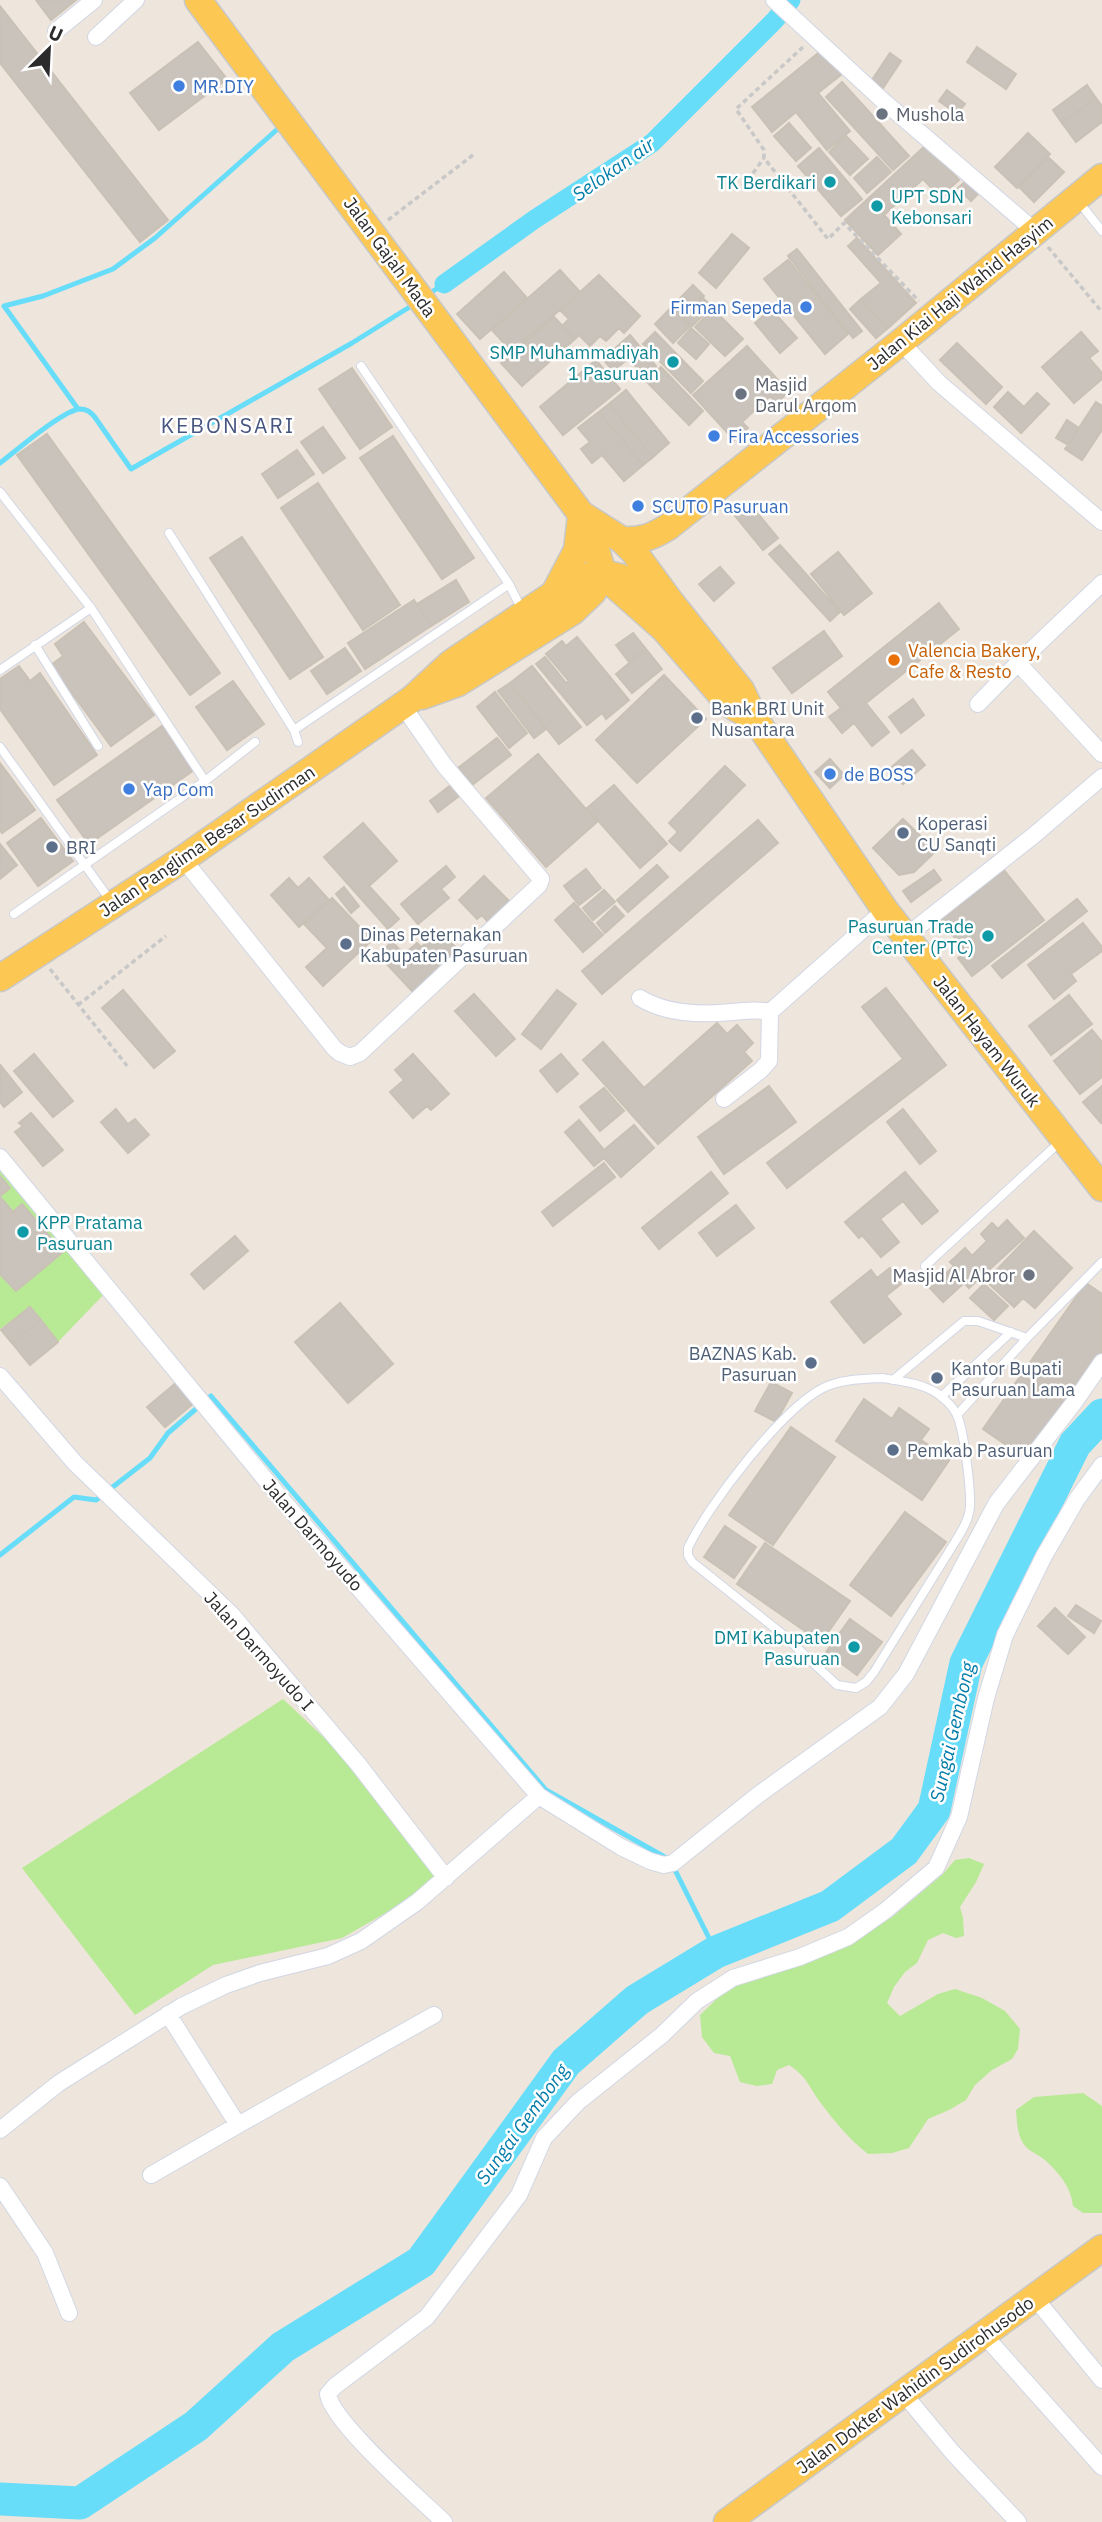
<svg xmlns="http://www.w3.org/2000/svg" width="1102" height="2522" font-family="'IBM Plex Sans',sans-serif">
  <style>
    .green { fill: #b8e994 }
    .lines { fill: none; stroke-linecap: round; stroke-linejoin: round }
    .stream { stroke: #67ddf9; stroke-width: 5 }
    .canal { stroke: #67ddf9; stroke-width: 19 }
    .river { stroke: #67ddf9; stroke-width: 33 }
    .building { fill: #c9c3bb; stroke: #cac1b6; stroke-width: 2 }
    .service-casing { stroke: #d1d7e5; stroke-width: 10 }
    .minor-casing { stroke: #d1d7e5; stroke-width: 18 }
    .primary-casing { stroke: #c8c8c8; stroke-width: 29 }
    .path { stroke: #c8c8c8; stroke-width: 3.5; stroke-dasharray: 5 3.5; stroke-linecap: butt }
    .service { stroke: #fff; stroke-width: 8 }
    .minor { stroke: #fff; stroke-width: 16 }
    .primary { stroke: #fcc853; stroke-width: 26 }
    .shop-dot { fill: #3f7fe0; stroke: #fff; stroke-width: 2.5 }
    .worship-dot { fill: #6b7280; stroke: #fff; stroke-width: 2.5 }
    .culture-dot { fill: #0f9aa8; stroke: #fff; stroke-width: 2.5 }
    .food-dot { fill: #e8710a; stroke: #fff; stroke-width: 2.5 }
    .service-dot { fill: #5c6f8a; stroke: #fff; stroke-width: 2.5 }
    .labels { text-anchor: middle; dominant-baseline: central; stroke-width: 5; stroke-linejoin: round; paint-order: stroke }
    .shop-label { font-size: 18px; fill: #366cbe; stroke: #fff; text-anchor: start }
    .worship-label { font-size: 18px; fill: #5b616d; stroke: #fff; text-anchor: start }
    .culture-label { font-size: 18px; fill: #0d838f; stroke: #fff; text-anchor: end }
    .street-label { font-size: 18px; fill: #2b2b2b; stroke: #fff }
    .food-label { font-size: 18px; fill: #c56008; stroke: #fff; text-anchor: start }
    .service-label { font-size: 18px; fill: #4e5e75; stroke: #fff; text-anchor: start }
    .water-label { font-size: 19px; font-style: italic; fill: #027ca9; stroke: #fff }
    .quarter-label { font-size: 21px; letter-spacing: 2px; fill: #475680; stroke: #fff }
  </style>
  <rect width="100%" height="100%" fill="#eee5dc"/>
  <path class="green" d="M0,1158l108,132 -50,52 -29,-34 -29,21z
    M283,1699l70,66 84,109 -20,21 -75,43 -129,27 -78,50 -113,-147z
    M969,1858l15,6 -8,18 -16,25 3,11 1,18 -8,2 -13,-5 -15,7 -11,23 -12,9 -11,15 -7,16 13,13 38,-22 17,-5 27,9 23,13 15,18 -2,20 -6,10 -20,11 -17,15 -9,15 -17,10 -21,9 -19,29 -17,5 -24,1c-18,-14 -34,-33 -48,-52 -12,-17 -13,-25 -31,-37l-12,5 -5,14 -15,2 -17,-4 -10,-26 -16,-3 -12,-16 -2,-22 21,-20 24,-17 102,-48 44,-12 52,-44 12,-14z
    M1083,2093l19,13v107h-19l-10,-7c-2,-19 -14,-33 -28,-46 -6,-5 -14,-8 -19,-13 -9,-10 -9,-25 -10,-37l18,-13z"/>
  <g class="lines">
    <path class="stream" d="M427,295l17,-11
      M78,409l-74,-103 39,-10 70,-27 42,-31 126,-112
      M0,463c16,-12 63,-53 80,-54 7,0 10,3 14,7l37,53 221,-126 64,-40
      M0,1555l74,-58 22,3 54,-42 18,-25 43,-37 335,394 124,70 46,92"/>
    <path class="canal" d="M444,284l91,-65 117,-76 123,-123 16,-20"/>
    <path class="river" d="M0,2499l80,4 116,-77 87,-79 138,-85 145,-200 71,-62 79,-48 114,-46 74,-55 30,-41 32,-147 109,-219 27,-29"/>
  </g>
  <path class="building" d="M36,0h40l-25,20z
    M0,6l168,214 -28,22 -140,-179z
    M198,42l29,37 -68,51 -29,-37z
    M977,47l39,27 -10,15 -39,-27z
    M822,50l20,24 -24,19 32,38 -23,19 -31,-38 -24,20 -20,-25z
    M890,53l11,8 -18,27 -11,-8z
    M842,82l67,74 -16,14 -67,-73z
    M1087,85l9,13 -34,25 -9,-13z
    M947,90l18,14 -8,10 -18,-13z
    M1096,98l6,8v16l-26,20 -14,-19z
    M789,123l22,25 -15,13 -22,-25z
    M1028,133l22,21 -33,34 -22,-21z
    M846,136l22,23 -18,16 -21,-23z
    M926,145l33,35 -19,17 -17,-18 -39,36 17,19 -23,21 -33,-35z
    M819,148l43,51 -21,17 -43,-50z
    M877,157l14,15 -24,21 -13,-15z
    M1048,157l16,15 -30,30 -15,-15z
    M967,180l12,13 -8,8 -13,-13z
    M732,234l17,14 -33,40 -17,-15z
    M857,238l59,65 -29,26 -26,-30 20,-16 -33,-37z
    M797,249l65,82 -9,7 -65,-82z
    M788,260l60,74 -23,20 -61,-75z
    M560,270l20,22 -68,60 -20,-22z
    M504,272l23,26 -47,41 -23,-25z
    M599,275l41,41 -16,17 -5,-5 -13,13 -6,-5 -10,10 -11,-11 -4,4 -13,-13 7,-7 -9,-9z
    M693,285l11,11 -22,23 8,7 -17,17 -18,-19z
    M704,299l8,8 -20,19 -8,-8z
    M861,299l26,30 -11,9 -26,-29z
    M713,309l30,30 -18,17 -30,-29z
    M771,309l26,29 -17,15 -25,-30z
    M554,317l21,22 -53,47 -21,-23z
    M691,328l18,16 -13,15 -18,-16z
    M655,332l48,49 -12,12 -48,-49z
    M1081,332l17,19 -9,7 13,15v6l-28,24 -32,-36z
    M630,335l26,31 -12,10 -15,-18 -16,13 -10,-12z
    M957,343l45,44 -16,17 -46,-44z
    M747,346l42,46 -13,11 -6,-7 -28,26 6,6 -14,12 -41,-45z
    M596,360l24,29 -57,46 -23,-28z
    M661,367l42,44 -14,14 -43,-44z
    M352,368l40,59 -32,22 -41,-60z
    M626,390l43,53 -16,14 -44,-53z
    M1008,392l16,15 13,-14 12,11 -28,29 -27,-26z
    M1096,402l6,4v24l-20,30 -17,-11z
    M609,404l44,53 -10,8 -44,-53z
    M599,412l44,53 -19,16 -22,-26 -10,8 -11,-14 9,-7 -12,-14z
    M1067,420l12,8 -11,17 -12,-7z
    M323,427l22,31 -22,15 -22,-31z
    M47,434l173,239 -30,22 -173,-240z
    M393,436l81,122 -32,21 -82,-121z
    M297,450l17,24 -36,24 -16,-24z
    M318,483l82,122 -37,25 -82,-122z
    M750,504l28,34 -15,12 -28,-34z
    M242,537l81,120 -33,22 -80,-121z
    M780,545l60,67 -10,9 -61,-67z
    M838,552l34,41 -28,22 -33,-41z
    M720,567l14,16 -20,18 -15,-17z
    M456,580l13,22 -38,24 -14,-22z
    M414,600l17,26 -66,43 -17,-26z
    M939,603l20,26 -93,74 23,29 -17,14 -18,-23 -12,10 -13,-16 12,-9 -13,-16z
    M84,622l70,93 -43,31 -60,-81 12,-9 -8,-12z
    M824,631l18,25 -50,37 -19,-25z
    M633,633l13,16 -17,13 -13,-17z
    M577,637l52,63 -23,19 -4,-6 -15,12 -51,-61 9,-7 21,26 3,-2 -23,-27 16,-13 4,5z
    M345,648l16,23 -34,23 -16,-23z
    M646,649l16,20 -30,24 -16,-19z
    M19,666l11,15 10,-8 57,82 -43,30 -54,-76v-30z
    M532,666l49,61 -22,17 -49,-61z
    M664,675l42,44 -69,64 -41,-43z
    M233,681l31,43 -37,26 -31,-43z
    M510,683l36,46 -12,9 -36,-47z
    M495,692l32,41 -18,15 -32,-41z
    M913,699l11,16 -23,18 -12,-16z
    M162,726l32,44 -105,74 -32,-44z
    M497,738l14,17 -39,30 -14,-17z
    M912,750l13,15 -22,19 -14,-15z
    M538,754l59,68 -51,45 -60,-69z
    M830,759l14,16 -14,13 -15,-16z
    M0,763l35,47 -33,23 -2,-3z
    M725,766l20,19 -65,66 -11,-10 9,-9 -9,-9z
    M455,782l8,11 -25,19 -8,-11z
    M614,785l53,59 -27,24 -53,-60z
    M41,818l32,43 -35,25 -31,-43z
    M903,819l33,32 -22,21 -15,3 -26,-27z
    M758,820l20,23 -176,151 -20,-23z
    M363,823l34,38 -28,25 30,33 -11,10 -64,-72z
    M0,844l17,21 -17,14z
    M657,865l11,12 -40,35 -11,-12z
    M446,866l9,11 -14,12 8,9 -31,26 -17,-20z
    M586,869l15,19 -22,17 -15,-19z
    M934,870l7,10 -30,22 -8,-11z
    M1004,870l40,50 -72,56 -14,-18 8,-6 -25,-32z
    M484,876l26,26 -22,20 -6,-7 -5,4 -18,-19z
    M289,878l9,10 11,-10 20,22 -30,27 -28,-32z
    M344,887l15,19 -8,7 -15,-19z
    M604,890l11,12 -22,18 -10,-12z
    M332,898l40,42 -49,46 -17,-19 21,-19 -23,-24z
    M1077,899l10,12 -85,67 -10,-12z
    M574,903l29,32 -20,17 -28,-32z
    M615,906l9,10 -19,17 -8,-10z
    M1083,923l19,24v4l-31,23 5,7 -22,18 -26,-34z
    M440,931l19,20 -46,41 -29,-31 3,-5 -5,-5 10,-9 12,12 13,-11 4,4z
    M886,988l60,77 -159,123 -20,-25 136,-104 -41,-52z
    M123,990l52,61 -21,17 -52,-60z
    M557,990l19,14 -35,45 -19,-15z
    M474,994l41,45 -19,17 -41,-45z
    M1069,995l23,29 -41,31 -22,-29z
    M717,1023l10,11 10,-9 16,18 -9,9 8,9 -94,83 -75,-84 20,-18 41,46z
    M1092,1030l10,12v35l-22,17 -26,-33z
    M34,1054l39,47 -20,16 -39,-46z
    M413,1054l36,40 -18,16 -4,-4 -14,12 -23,-26 14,-12 -9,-10z
    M561,1054l17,20 -21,18 -17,-21z
    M1,1066l21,26 -18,15 -4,-5z
    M769,1086l27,36 -72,52 -26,-37z
    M1102,1086v36l-1,1 -18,-21z
    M604,1088l20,23 -24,20 -20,-24z
    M116,1109l12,15 7,-5 14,16 -21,18 -27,-31z
    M903,1109l33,42 -16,13 -33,-42z
    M31,1113l32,37 -20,16 -28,-34 8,-6 -4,-3z
    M579,1120l25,30 30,-25 20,23 -33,29 -17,-19 -10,8 -29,-34z
    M604,1163l11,14 -62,49 -11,-14z
    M711,1172l17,21 -69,56 -17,-21z
    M905,1172l33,39 -16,13 -19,-23 -23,18 19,23 -18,15 -19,-22 -3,3 -14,-16z
    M0,1176l10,12 -10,8z
    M0,1197l13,15 9,-8 41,48 -47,39 -16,-17z
    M736,1205l18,23 -37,28 -18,-23z
    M1007,1220l17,18 -55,50 -5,-5 -21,19 -13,-14 24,-22 -4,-4 15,-14 7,8 15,-15 -6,-7 11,-11 6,6z
    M1034,1231l38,37 -37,40 -12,-10 -9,9 -28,-26z
    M235,1236l13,15 -44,38 -13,-15z
    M890,1268l12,15 -16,13 15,18 -37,29 -33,-41 40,-32 6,8z
    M1086,1283l16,11v62l-73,105 -46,-32z
    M984,1284l24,22 -14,14 -24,-22z
    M340,1303l53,61 -45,39 -53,-61z
    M30,1307l11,13 -29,23 -11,-13z
    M41,1320l17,22 -28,23 -18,-22z
    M771,1382l21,11 -16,29 -21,-11z
    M176,1383l18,20 -29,24 -18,-20z
    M864,1399l28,20 7,-11 30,21 -8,11 29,19 -28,41 -86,-59z
    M791,1427l44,30 -62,88 -44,-30z
    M905,1512l41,30 -55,74 -41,-31z
    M725,1526l31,21 -22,31 -30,-21z
    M765,1543l85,58 -29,41 -84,-58z
    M1076,1605l25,16 -7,12 -26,-17z
    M1055,1608l30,29 -17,17 -30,-28z
    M850,1619l32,23 -25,33 -31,-23z"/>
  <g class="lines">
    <defs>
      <path id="service" d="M1078,201l24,30
        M0,492l91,116 114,173
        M169,533l125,197 4,12
        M509,584l13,26
        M35,645l63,101
        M0,670l91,-62
        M294,730l215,-146 -148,-218
        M0,747l110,153
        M14,914l191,-133 50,-39
        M925,1266l137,-126
        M882,1378c20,3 46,6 61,20 6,5 11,11 14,17 7,15 14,75 13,92 -1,13 -9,25 -15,35l-81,130 -8,10 -10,6 -19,-3 -56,-52 -89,-71 -4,-7v-7c20,-43 94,-139 135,-160 18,-9 40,-9 59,-10z
        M893,1380l71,-59h14l49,17
        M942,1396l69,-64
        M957,1415l70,-77 75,-76"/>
      <path id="minor" d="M774,0l107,99 155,133
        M56,31l38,-31
        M96,37l40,-37
        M901,342l38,41 163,139
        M1018,663l84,-80
        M978,704l40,-41 84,91
        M183,859l151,189 6,5 10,4 10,-4 179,-168 2,-6 -97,-114 -41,-59
        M905,937l128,-101 69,-59
        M640,998c26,16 62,17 92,14 14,-1 24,-3 38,0l115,-102
        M724,1099l37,-29 8,-9 1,-49
        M0,1157l284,345 255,294 82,51 29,14 14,4 9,-2 85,-68 122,-88 26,-33 90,-170 80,-104 26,-38
        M0,1376l75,87 157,152 126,149 88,114
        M168,2014l70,111 196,-110
        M0,2130l59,-47 123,-77 44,-21 34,-12 68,-17 33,-15 56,-39 122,-106
        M151,2175l87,-50
        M0,2186l45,67 24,60
        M1034,2297l68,83
        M983,2334l119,133
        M903,2393l50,60 65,69
        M444,2522c-24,-23 -113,-101 -116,-128l7,-8 92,-69 92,-122 25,-57 34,-36 84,-67 35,-34 36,-23 67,-21 48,-20 37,-26 51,-43 23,-51 27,-119 19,-63 39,-79 33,-57 25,-34"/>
      <path id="primary" d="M198,0l383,514 13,28 9,32
        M581,514l41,26 12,12 36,49 71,89 14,29 130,191 217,278
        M622,540c19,1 30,-3 46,-13l233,-185 201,-165
        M613,584l51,45 65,75 26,15
        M555,592l22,-42 4,-34
        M422,696l36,-13 114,-71 21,-20 10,-18
        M0,978l183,-119 229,-160 39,-36 116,-78c11,-5 24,-12 37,-11 20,1 45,15 61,25
        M727,2522l375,-274"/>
    </defs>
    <use href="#service" class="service-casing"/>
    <use href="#minor" class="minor-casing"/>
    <use href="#primary" class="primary-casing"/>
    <path class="path" d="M803,47l-67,62 28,41v8l64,81 16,-16 75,78
      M743,187l21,-29
      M388,220l85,-65
      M1048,247l54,65
      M50,969l78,98
      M78,1005l88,-69"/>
    <use href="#service" class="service"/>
    <use href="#minor" class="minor"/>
    <use href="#primary" class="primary"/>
  </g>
  <g class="shop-dot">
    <circle cx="179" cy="86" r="7"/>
    <circle cx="806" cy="307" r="7"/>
    <circle cx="714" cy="436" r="7"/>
    <circle cx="638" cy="506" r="7"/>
    <circle cx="830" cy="774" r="7"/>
    <circle cx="129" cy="789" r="7"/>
  </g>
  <g class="worship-dot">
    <circle cx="882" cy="114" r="7"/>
    <circle cx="741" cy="394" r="7"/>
    <circle cx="1029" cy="1275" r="7"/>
  </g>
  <g class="culture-dot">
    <circle cx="830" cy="182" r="7"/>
    <circle cx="877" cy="206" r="7"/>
    <circle cx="673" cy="362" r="7"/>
    <circle cx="988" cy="936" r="7"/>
    <circle cx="23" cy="1232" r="7"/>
    <circle cx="854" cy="1647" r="7"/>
  </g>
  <circle class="food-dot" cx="894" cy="660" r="7"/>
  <g class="service-dot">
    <circle cx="697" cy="718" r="7"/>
    <circle cx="903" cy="833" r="7"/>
    <circle cx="52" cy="847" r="7"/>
    <circle cx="346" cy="944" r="7"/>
    <circle cx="811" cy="1363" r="7"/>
    <circle cx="937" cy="1378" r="7"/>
    <circle cx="893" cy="1450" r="7"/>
  </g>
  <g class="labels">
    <g class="shop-label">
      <text x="193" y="86">MR.DIY</text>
      <text x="792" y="307" text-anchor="end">Firman Sepeda</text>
      <text x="728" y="436">Fira Accessories</text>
      <text x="652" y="506">SCUTO Pasuruan</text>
      <text x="844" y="774">de BOSS</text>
      <text x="143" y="789">Yap Com</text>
    </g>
    <g class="worship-label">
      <text x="896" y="114">Mushola</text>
      <text x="755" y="384">Masjid<tspan x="755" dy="21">Darul Arqom</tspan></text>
      <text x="1015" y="1275" text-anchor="end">Masjid Al Abror</text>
    </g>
    <g class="culture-label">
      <text x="816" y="182">TK Berdikari</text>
      <text x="891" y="196" text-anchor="start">UPT SDN<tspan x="891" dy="21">Kebonsari</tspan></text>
      <text x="659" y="352">SMP Muhammadiyah<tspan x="659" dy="21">1 Pasuruan</tspan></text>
      <text x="974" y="926">Pasuruan Trade<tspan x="974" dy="21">Center (PTC)</tspan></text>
      <text x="37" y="1222" text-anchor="start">KPP Pratama<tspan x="37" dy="21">Pasuruan</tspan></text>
      <text x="840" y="1637">DMI Kabupaten<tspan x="840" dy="21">Pasuruan</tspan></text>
    </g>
    <g class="street-label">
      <text transform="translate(390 257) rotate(54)">Jalan Gajah Mada</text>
      <text transform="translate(960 293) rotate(-39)">Jalan Kiai Haji Wahid Hasyim</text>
      <text transform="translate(207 841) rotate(-34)">Jalan Panglima Besar Sudirman</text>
      <text transform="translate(987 1041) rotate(52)">Jalan Hayam Wuruk</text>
      <text transform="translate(313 1535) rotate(49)">Jalan Darmoyudo</text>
      <text transform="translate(259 1651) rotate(48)">Jalan Darmoyudo I</text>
      <text transform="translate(915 2385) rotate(-36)">Jalan Dokter Wahidin Sudirohusodo</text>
    </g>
    <g class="food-label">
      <text x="908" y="650">Valencia Bakery,<tspan x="908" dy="21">Cafe &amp; Resto</tspan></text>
    </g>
    <g class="service-label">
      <text x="711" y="708">Bank BRI Unit<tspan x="711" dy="21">Nusantara</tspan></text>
      <text x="917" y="823">Koperasi<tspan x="917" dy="21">CU Sanqti</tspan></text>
      <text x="66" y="847">BRI</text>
      <text x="360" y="934">Dinas Peternakan<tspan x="360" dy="21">Kabupaten Pasuruan</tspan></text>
      <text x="797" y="1353" text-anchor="end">BAZNAS Kab.<tspan x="797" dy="21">Pasuruan</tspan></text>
      <text x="951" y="1368">Kantor Bupati<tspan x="951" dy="21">Pasuruan Lama</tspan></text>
      <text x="907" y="1450">Pemkab Pasuruan</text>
    </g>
    <g class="water-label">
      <text transform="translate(613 169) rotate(-35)">Selokan air</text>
      <text transform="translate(952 1732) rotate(-77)">Sungai Gembong</text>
      <text transform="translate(522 2124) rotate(-54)">Sungai Gembong</text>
    </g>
    <g class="quarter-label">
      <text x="228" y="425">KEBONSARI</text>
    </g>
  </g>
  <g transform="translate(49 49) rotate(24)" stroke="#ffffff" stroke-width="5" paint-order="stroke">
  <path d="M0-5L12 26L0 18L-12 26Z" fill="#2b2b2b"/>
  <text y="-10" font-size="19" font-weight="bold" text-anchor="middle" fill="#2b2b2b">U</text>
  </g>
</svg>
